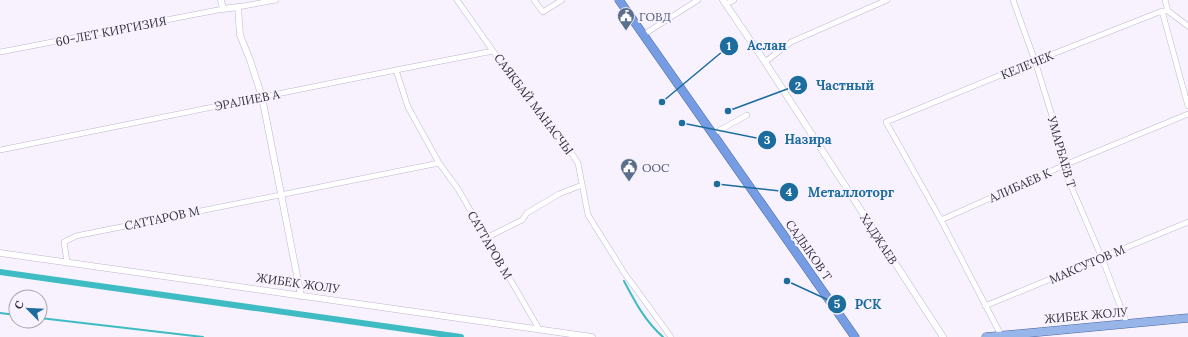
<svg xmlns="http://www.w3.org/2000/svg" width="1188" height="337" font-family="Lora,serif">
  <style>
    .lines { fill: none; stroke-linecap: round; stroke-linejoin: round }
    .stream { stroke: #3fbcc3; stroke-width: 2 }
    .canal { stroke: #3fbcc3; stroke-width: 6 }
    .minor-casing { stroke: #c0b5d0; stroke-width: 6 }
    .tertiary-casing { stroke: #c0b5d0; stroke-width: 7 }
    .primary-casing { stroke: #4867a4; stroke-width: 9 }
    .trunk-casing { stroke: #4867a4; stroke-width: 9 }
    .minor { stroke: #fff; stroke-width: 5 }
    .tertiary { stroke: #fff; stroke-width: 6 }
    .primary { stroke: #98b5ea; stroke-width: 8 }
    .trunk { stroke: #769ce3; stroke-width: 8 }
    .labels { text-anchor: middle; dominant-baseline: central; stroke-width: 4; stroke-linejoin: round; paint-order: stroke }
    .service-label { font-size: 12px; fill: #4e5e75; stroke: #f7f2fe; text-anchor: start }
    .street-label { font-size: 12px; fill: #35303b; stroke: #f7f2fe }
    .leader { fill: none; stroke: #1c6c9e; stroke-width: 1.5 }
    .callout-dot { fill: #1c6c9e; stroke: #f7f2fe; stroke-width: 1.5 }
    .mark-label { font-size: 12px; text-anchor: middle; font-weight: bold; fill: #fff }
    .callout-label { font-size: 13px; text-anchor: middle; font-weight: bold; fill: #1c6c9e; stroke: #f7f2fe; stroke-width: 4; stroke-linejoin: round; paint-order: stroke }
  </style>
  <rect width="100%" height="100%" fill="#f7f2fe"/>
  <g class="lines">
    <path class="stream" d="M624,281c11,21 21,40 39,56
      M0,313l16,2
      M40,318l163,19"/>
    <path class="canal" d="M0,272l461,65"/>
    <defs>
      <path id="minor" d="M457,0l36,51 73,94 12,18 10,52 37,59 46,63
        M534,0l9,12 19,-12
        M1013,0l22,61 32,103 1,15 34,79 25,66
        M1165,0l3,11 20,15
        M726,4l8,-4
        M238,7l38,-7
        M1162,11l26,95
        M643,35l55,-35
        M0,52l223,-43
        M765,62l26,-20 96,-42
        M396,70l12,37 31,56 19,26 81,140
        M713,134l34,-19
        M0,150l396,-80 97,-19
        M941,220l126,-56 121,-50
        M486,238l36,-18 5,-7 32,-19 23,-9
        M67,262l-3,-20 12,-6 363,-73
        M985,306l203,-84
        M1001,335l-60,-115 -55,-98 149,-61 127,-50h6"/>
      <path id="tertiary" d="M221,0l2,9 15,-2 2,28 10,25 12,37 39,199
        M723,0l42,62 178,275
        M0,253l592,84"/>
      <path id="primary" d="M986,337l202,-19"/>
      <path id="trunk" d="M619,0l236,337"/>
    </defs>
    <use href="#minor" class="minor-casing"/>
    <use href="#tertiary" class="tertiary-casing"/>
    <use href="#primary" class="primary-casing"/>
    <use href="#trunk" class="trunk-casing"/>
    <use href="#minor" class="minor"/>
    <use href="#tertiary" class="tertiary"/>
    <use href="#primary" class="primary"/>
    <use href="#trunk" class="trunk"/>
  </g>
  <defs>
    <symbol id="civic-pin" viewBox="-11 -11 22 30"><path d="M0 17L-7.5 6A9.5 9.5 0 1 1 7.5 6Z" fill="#5c6f8a" stroke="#f7f2fe"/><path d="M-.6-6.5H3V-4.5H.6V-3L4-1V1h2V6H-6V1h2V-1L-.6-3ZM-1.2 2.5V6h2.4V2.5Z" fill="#fff"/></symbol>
  </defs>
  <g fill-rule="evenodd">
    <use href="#civic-pin" x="616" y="6" width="20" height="27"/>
    <use href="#civic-pin" x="619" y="157" width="20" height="27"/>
  </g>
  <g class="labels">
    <g class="service-label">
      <text x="639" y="16">ГОВД</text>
      <text x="642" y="167">ООС</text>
    </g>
    <g class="street-label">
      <text transform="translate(111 31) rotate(-11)">60-ЛЕТ КИРГИЗИЯ</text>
      <text transform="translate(1027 65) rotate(-22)">КЕЛЕЧЕК</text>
      <text transform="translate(247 100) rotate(-11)">ЭРАЛИЕВ А</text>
      <text transform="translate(534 104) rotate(53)">САЯКБАЙ МАНАСЧЫ</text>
      <text transform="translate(1062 152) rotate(74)">УМАРБАЕВ Т</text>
      <text transform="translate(1020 185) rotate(-24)">АЛИБАЕВ К</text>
      <text transform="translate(162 218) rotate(-12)">САТТАРОВ М</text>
      <text transform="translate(879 239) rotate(57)">ХАДЖАЕВ</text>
      <text transform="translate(490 245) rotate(60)">САТТАРОВ М</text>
      <text transform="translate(809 250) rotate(55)">САДЫКОВ Т</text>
      <text transform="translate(1087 264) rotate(-23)">МАКСУТОВ М</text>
      <text transform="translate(298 283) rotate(8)">ЖИБЕК ЖОЛУ</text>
      <text transform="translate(1086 315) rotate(-5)">ЖИБЕК ЖОЛУ</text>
    </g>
  </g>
  <path class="leader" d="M662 102L729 46M728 111L798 85M682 123L767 140M717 184L789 192M787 281L837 304"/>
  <g class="callout-dot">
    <circle cx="662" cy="102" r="4"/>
    <circle cx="728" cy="111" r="4"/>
    <circle cx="682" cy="123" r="4"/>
    <circle cx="717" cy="184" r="4"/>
    <circle cx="787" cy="281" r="4"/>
    <circle cx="729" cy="46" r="10"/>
    <circle cx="798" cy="85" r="10"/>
    <circle cx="767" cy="140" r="10"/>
    <circle cx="789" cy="192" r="10"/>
    <circle cx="837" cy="304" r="10"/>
  </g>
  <g class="mark-label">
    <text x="729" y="50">1</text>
    <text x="798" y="90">2</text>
    <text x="767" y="144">3</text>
    <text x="789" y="196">4</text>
    <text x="837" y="308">5</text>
  </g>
  <g class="callout-label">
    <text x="767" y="50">Аслан</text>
    <text x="845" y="90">Частный</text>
    <text x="808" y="144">Назира</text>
    <text x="851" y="197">Металлоторг</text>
    <text x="868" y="309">РСК</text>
  </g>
  <g transform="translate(28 309) rotate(294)"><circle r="19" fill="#f7f2fe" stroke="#a9a4b0"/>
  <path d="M0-3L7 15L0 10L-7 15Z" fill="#1c6c9e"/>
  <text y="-6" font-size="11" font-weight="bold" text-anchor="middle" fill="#35303b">С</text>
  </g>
</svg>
